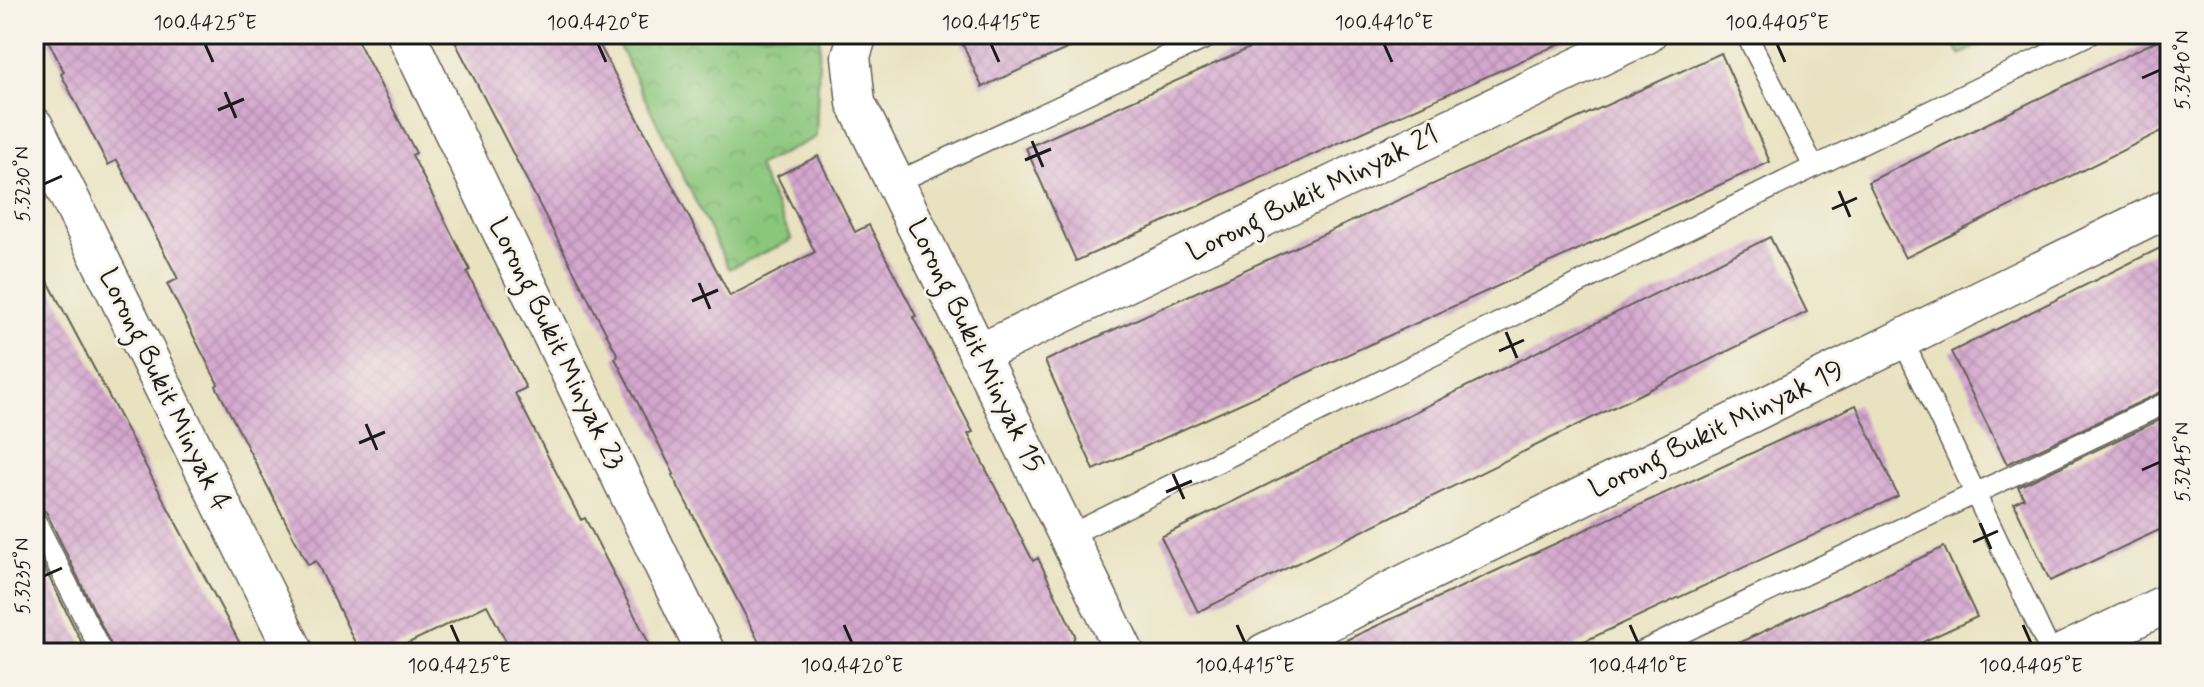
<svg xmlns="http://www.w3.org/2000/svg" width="2204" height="687" font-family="Mynerve,sans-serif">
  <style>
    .park { fill: url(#park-crowns); stroke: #53714c; stroke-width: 2 }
    .building { fill: url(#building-cross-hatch) }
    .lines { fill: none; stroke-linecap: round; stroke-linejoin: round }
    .lane-casing { stroke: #646156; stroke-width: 23 }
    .street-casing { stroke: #646156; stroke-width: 41 }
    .lane { stroke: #fff; stroke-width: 20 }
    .street { stroke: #fff; stroke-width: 38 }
    .ticks { fill: none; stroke: #1c1c1c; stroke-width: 3 }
    .labels { text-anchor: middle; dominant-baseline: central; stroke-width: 6; stroke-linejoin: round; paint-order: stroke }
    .street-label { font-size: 28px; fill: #1c1c1c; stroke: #f7f3e8 }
    .neatline { fill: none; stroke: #1c1c1c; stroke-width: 3 }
    .ticks-label { font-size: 20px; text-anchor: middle; fill: #1c1c1c }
  </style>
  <defs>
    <pattern id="park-crowns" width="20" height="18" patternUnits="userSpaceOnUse" patternTransform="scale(2)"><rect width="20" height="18" fill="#8ac67c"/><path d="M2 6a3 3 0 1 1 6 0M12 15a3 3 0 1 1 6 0" fill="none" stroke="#76aa6b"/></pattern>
    <pattern id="building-cross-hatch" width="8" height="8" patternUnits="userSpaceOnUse" patternTransform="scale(2)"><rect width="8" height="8" fill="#d4a7cf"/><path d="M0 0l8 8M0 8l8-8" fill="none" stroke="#b58fb1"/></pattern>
  </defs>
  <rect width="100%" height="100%" fill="#f7f3e8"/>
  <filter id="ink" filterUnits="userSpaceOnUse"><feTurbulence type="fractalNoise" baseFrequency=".0125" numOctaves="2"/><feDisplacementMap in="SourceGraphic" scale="16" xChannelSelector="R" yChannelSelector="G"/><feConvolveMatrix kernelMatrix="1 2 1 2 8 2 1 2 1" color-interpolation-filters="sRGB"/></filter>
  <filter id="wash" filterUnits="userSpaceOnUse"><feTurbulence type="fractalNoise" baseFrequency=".006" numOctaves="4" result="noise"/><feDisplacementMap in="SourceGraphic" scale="32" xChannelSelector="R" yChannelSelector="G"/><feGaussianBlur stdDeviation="1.8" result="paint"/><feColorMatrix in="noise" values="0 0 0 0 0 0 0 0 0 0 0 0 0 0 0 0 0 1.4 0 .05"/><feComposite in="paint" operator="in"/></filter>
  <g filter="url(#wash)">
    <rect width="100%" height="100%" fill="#e9e2c1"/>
    <path class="park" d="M613,34h207l-4,103 -59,29 35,74 -63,29z
      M1950,34h54l-44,21z"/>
    <g id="blocks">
      <path class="building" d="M45,34h309l62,119 -4,2 58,115 -3,2 59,116 -11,5 66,127 4,-2 69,135h-142l-25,-48 -99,48h-28l-44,-92 -8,4 -92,-179 2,-2 -51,-100 11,-5 -61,-119 -9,5 -47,-91 3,-2z
        M451,34h143l136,262 85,-44 -38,-76 41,-20 37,76 14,-7 47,91 -3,1 60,115 -5,2 65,127 5,-3 37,77 -6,18h-304l-93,-178 2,-1 -59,-116 3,-2z
        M958,34h142l-118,53z
        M1281,34h300l-505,227 -50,-113z
        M2170,34v93l-265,131 -37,-76z
        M1721,53l49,109 -676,308 -49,-109z
        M1770,237l37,75 -609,300 -37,-75z
        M2170,243v145l-163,76 -56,-112z
        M34,255l211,398h-130l-69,-141 -12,-7z
        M1856,405l42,91 -339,157h-241z
        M2170,415v110l-120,56 -36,-78 10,-5 -6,-11z
        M34,547l53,106h-53z
        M1944,547l33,70 -78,36h-182z"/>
    </g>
  </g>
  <g filter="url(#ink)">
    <use href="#blocks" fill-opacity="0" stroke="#646156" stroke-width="2"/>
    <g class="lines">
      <defs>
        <path id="lane" d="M1746,34l68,133
          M895,183l320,-149
          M1902,339l149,314
          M34,518l68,135
          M1068,536l746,-369 276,-133
          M1639,653l531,-252"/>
        <path id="street" d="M406,34l300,619
          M858,34l-7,22 5,47 269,550
          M34,126l261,527
          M978,354l669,-320
          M1264,653l906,-446
          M2063,653l107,-51"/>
      </defs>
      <use href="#lane" class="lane-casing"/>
      <use href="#street" class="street-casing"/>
      <use href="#lane" class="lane"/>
      <use href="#street" class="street"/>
    </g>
  </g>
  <path class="ticks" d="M205,44l8,18M598,44l8,18M991,44l8,18M1384,44l8,18M1777,44l8,18M2142,78l18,-8M225,92l11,26M218,110l26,-11M1032,141l11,26M1025,160l26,-11M44,184l18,-8M1839,191l11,26M1832,209l25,-11M699,283l11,26M692,301l26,-11M1506,332l11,26M1499,351l25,-11M366,424l11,26M359,443l26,-11M2142,470l18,-8M1173,474l11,25M1166,492l26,-11M1980,523l11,26M1973,542l25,-11M44,576l18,-8M451,625l8,18M844,625l8,18M1237,625l8,18M1630,625l8,18M2023,625l8,18"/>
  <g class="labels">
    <g class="street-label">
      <text transform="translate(1313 194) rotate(-26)">Lorong Bukit Minyak 21</text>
      <text transform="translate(556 344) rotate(64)">Lorong Bukit Minyak 23</text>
      <text transform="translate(975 346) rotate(64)">Lorong Bukit Minyak 15</text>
      <text transform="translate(164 390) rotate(64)">Lorong Bukit Minyak 4</text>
      <text transform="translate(1717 430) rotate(-26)">Lorong Bukit Minyak 19</text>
    </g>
  </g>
  <rect width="2204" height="687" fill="none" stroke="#f7f3e8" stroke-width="88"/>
  <rect x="44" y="44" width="2116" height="599" class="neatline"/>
  <g class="ticks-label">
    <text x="205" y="29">100.4425°E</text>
    <text x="598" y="29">100.4420°E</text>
    <text x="991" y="29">100.4415°E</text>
    <text x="1384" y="29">100.4410°E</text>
    <text x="1777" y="29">100.4405°E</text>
    <text transform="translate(2182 70) rotate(-90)" y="7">5.3240°N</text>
    <text transform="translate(22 184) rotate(-90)" y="7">5.3230°N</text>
    <text transform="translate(2182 462) rotate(-90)" y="7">5.3245°N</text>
    <text transform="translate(22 576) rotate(-90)" y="7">5.3235°N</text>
    <text x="459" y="672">100.4425°E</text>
    <text x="852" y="672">100.4420°E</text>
    <text x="1245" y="672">100.4415°E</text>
    <text x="1638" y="672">100.4410°E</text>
    <text x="2031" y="672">100.4405°E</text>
  </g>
</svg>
